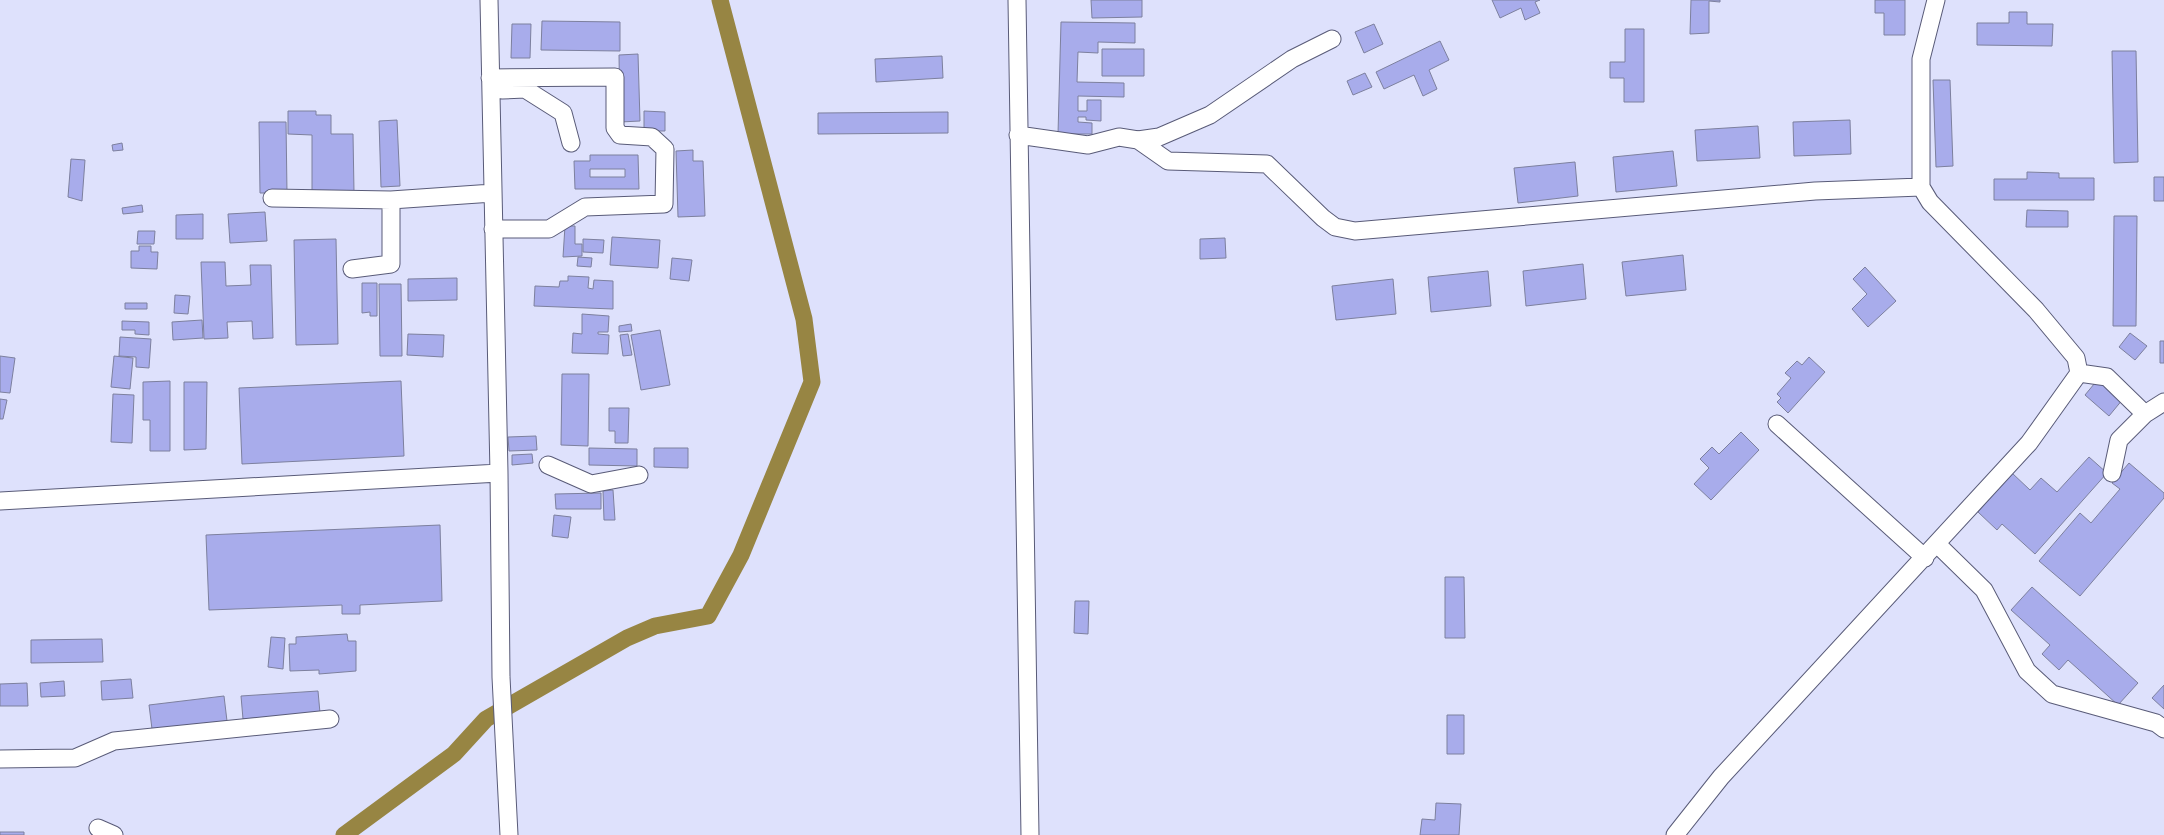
<svg xmlns="http://www.w3.org/2000/svg" width="2164" height="835" font-family="'Playfair Display',serif">
  <style>
    .lines { fill: none; stroke-linecap: round; stroke-linejoin: round }
    .canal { stroke: #978543; stroke-width: 17 }
    .building { fill: #a8aceb; stroke: #7d809e; fill-rule: evenodd }
    .minor-casing { stroke: #595b78; stroke-width: 19 }
    .minor { stroke: #fff; stroke-width: 17 }
  </style>
  <rect width="100%" height="100%" fill="#dee1fc"/>
  <g class="lines">
    <path class="canal" d="M344,835l110,-81 32,-35 141,-81 28,-12 53,-10 33,-61 71,-173 -8,-63 -84,-319"/>
  </g>
  <path class="building" d="M1091,0h51v17l-50,1z
    M1492,0h48l-5,2 5,11 -15,7 -4,-12 -21,10z
    M1691,0h29v2l-11,-1v32l-19,1z
    M1875,0h30v35h-21v-22h-9z
    M2009,12h18v12h26l-1,22 -75,-1v-22h32z
    M542,21l78,1v29l-79,-1z
    M1061,22l74,1v20l-37,-1v11l-20,-1 -1,30 47,1v14l-46,-1v15h9v-11h14v21l-15,-1v-3h-8v5l14,1v11h-34z
    M512,24h19l-1,34h-19z
    M1374,24l9,20 -19,9 -9,-21z
    M1625,29h19v73h-20v-24h-14v-16h15z
    M1440,41l9,19 -20,10 8,19 -14,7 -9,-21 -30,14 -8,-17z
    M1102,49h42v27h-42z
    M2112,51h24l2,111 -24,1z
    M638,54l2,67 -20,1 -1,-67z
    M942,56l1,22 -67,4 -1,-23z
    M1365,73l7,14 -19,8 -6,-14z
    M1933,80h17l3,86 -17,1z
    M288,111h28v4h15v19h22l1,58h-42v-57l-24,-1z
    M644,111l21,1v19h-21z
    M948,112v21l-130,1v-21z
    M397,120l3,66 -19,1 -2,-66z
    M1850,120l1,34 -57,2 -1,-34z
    M259,122h27l1,71h-27z
    M1758,126l2,32 -63,3 -2,-31z
    M122,143l1,7 -10,1 -1,-6z
    M693,150v11h10l2,55 -27,1 -2,-66z
    M1673,151l4,35 -61,6 -3,-35z
    M590,155h48l1,34h-64l-1,-28h16zM590,169h35v8h-35z
    M71,159l14,1 -3,41 -14,-4z
    M1575,162l3,34 -60,7 -4,-35z
    M2027,172l32,1v5h35v22h-100v-21h33z
    M2154,177h10v24h-10z
    M142,205l1,7 -20,2 -1,-6z
    M2027,210l41,1v16h-42z
    M265,212l2,29 -37,2 -2,-29z
    M203,214v25h-27v-24z
    M2114,216h23l-1,110h-23z
    M565,226h10v18h7v12l-19,1z
    M138,231h17l-1,13h-17z
    M612,237l48,3 -2,28 -48,-3z
    M1225,238l1,20 -26,1v-20z
    M336,239l2,105 -42,1 -2,-105z
    M583,239l21,1 -1,13 -20,-1z
    M139,246h12v6h7l-1,17 -26,-1v-17h8z
    M1683,255l3,35 -60,6 -4,-34z
    M578,257l14,1 -1,9 -14,-1z
    M672,258l20,2 -3,21 -19,-2z
    M201,262h24l1,24 25,-1 -1,-20h21l2,73 -20,1 -1,-18 -25,1 1,16 -24,1z
    M1583,264l3,35 -60,7 -3,-35z
    M1865,267l31,34 -28,26 -16,-18 15,-15 -14,-15z
    M1488,271l3,35 -60,6 -3,-35z
    M568,276l21,1 -1,11 5,1 1,-9 19,1v28l-79,-3 1,-20 24,1 1,-6h8z
    M457,278v22l-49,1v-22z
    M1393,279l3,35 -60,6 -4,-34z
    M362,283h15v33h-7v-4l-8,1z
    M379,284h22l1,72h-22z
    M175,295l15,1 -2,18 -14,-1z
    M125,303h22v6h-22z
    M582,314l27,2 -1,16h-10v2l11,1 -1,19 -36,-1 1,-20 9,1z
    M202,320l1,18 -30,2 -1,-18z
    M122,321l27,1v13l-14,-1v-4h-13z
    M631,324l1,7 -13,1v-6z
    M660,330l10,55 -29,5 -10,-55z
    M2130,333l17,13 -12,14 -16,-13z
    M408,334l36,1 -1,22 -36,-2z
    M628,334l4,21 -9,1 -3,-21z
    M120,337l31,2 -2,29 -13,-1v-10l-17,-1z
    M2160,341h4v22h-4z
    M0,356l15,2 -5,35 -10,-1z
    M114,356l19,2 -3,31 -19,-2z
    M1809,357l16,15 -37,41 -11,-11 4,-4 -4,-4 14,-16 -6,-5 12,-12 5,4z
    M562,374h27l-1,72 -27,-1z
    M2099,378l24,21 -14,17 -24,-21z
    M170,381v70h-20v-31h-7v-38z
    M401,381l3,75 -162,8 -3,-76z
    M184,382h23l-1,67 -22,1z
    M113,394l21,1 -2,48 -21,-1z
    M0,399l7,1 -4,19h-3z
    M609,408h20l-1,35h-13v-12h-6z
    M1741,432l18,18 -48,50 -17,-16 15,-16 -9,-9 12,-12 7,7z
    M536,436l1,14 -28,1 -1,-14z
    M589,448l48,1v17l-48,-1z
    M654,448h34v20l-34,-1z
    M532,454l1,9 -21,2v-10z
    M2089,457l18,16 -72,81 -33,-30 -5,6 -19,-18 34,-39 18,17 11,-12 16,14z
    M2129,463l35,30v5l-84,98 -41,-35 41,-48 11,10 29,-34 -8,-6z
    M613,490l2,30h-11l-1,-29z
    M601,493v16h-45l-1,-15z
    M554,515l17,2 -3,21 -16,-2z
    M440,525l2,76 -82,4v9h-18v-9l-133,5 -3,-75z
    M1445,577h19l1,61h-20z
    M2032,587l106,96 -20,22 -50,-45 -9,10 -17,-16 8,-9 -39,-35z
    M1075,601h14l-1,33 -14,-1z
    M347,634l1,7h8v30l-37,3v-4l-29,1 -1,-27h7v-7z
    M271,637l14,1 -2,31 -15,-2z
    M102,639l1,23 -72,1v-23z
    M131,679l2,19 -31,2 -1,-19z
    M64,681l1,15 -24,1 -1,-14z
    M27,683l1,23h-28v-22z
    M2164,685v24l-12,-11z
    M318,691l2,22 -77,6 -2,-23z
    M224,696l3,25 -75,8 -3,-24z
    M1447,715h17v39h-17z
    M1436,803l25,1 -2,31h-39l2,-16 13,1z
    M0,832h24v3h-24z"/>
  <g class="lines">
    <defs>
      <path id="minor" d="M489,0l10,473 2,204 8,158
        M1017,0l13,835
        M490,78l125,-1v51l5,7 32,2 13,12 -1,55 -79,3 -36,22h-56
        M502,90l23,-1 38,24 8,30
        M1018,135l70,10 31,-8 19,3 21,-3 51,-22 82,-56 40,-20
        M1138,140l30,21 99,3 56,54 12,9 20,4 460,-40 106,-4
        M272,198l119,2 102,-7
        M352,269l39,-5v-64
        M2079,373l28,4 38,37
        M1777,424l148,134
        M548,465l43,19 48,-9
        M2112,473l7,-33 26,-26 19,-12
        M0,501l499,-28
        M1937,544l47,46 43,81 25,23 104,29 8,6
        M0,759l75,-1 39,-17 216,-22
        M98,828l16,7
        M1675,835l46,-58 308,-334 50,-70 -3,-15 -40,-48 -106,-108 -9,-15v-128l15,-59"/>
    </defs>
    <use href="#minor" class="minor-casing"/>
    <use href="#minor" class="minor"/>
  </g>
</svg>
